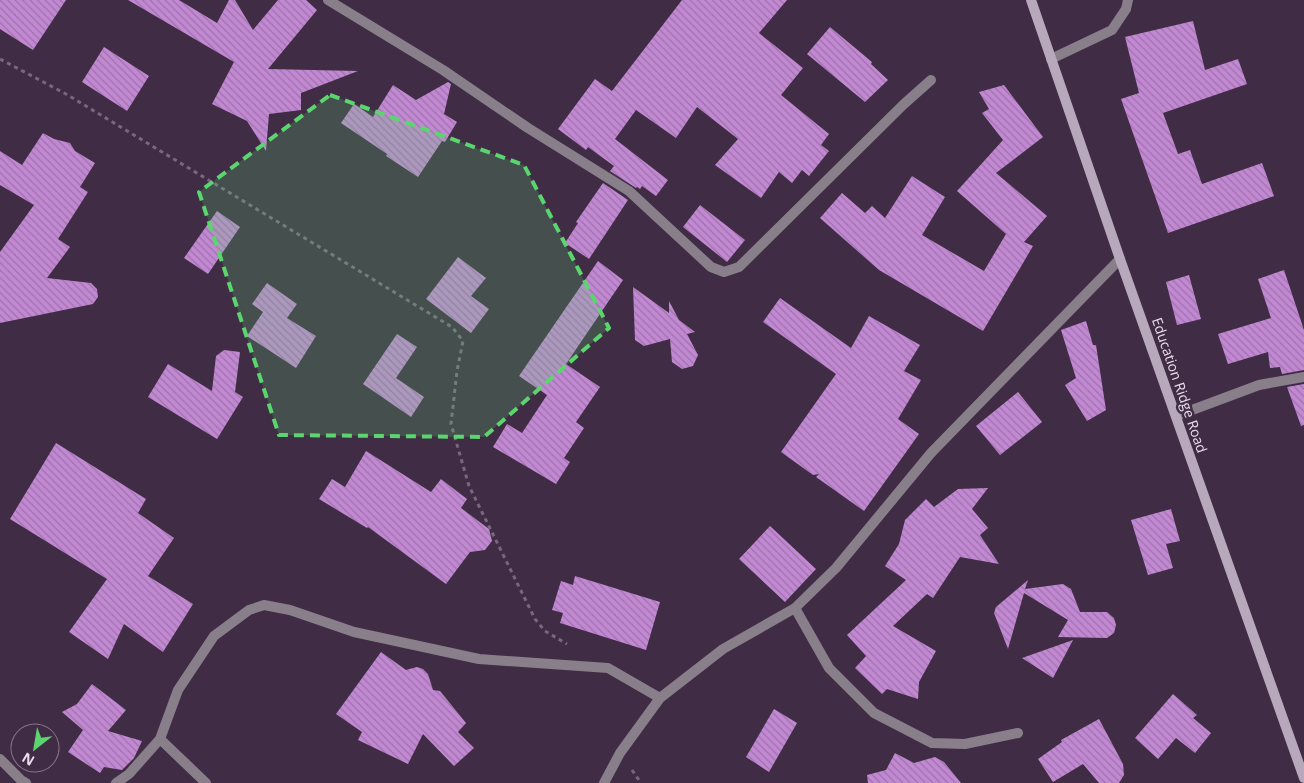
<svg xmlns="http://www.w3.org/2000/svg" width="1304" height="783" font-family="'Open Sans',sans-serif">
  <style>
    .building { fill: url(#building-back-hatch) }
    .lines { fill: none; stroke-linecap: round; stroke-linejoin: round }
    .path { stroke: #79687d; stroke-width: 3; stroke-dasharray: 4 4; stroke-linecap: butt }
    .service { stroke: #887f8b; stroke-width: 10 }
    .minor { stroke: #887f8b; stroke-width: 10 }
    .secondary { stroke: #b7a8bc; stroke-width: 10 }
    .marked { fill: #5bd56e; fill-opacity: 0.2; stroke: #5bd56e; stroke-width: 4; stroke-dasharray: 10 6; stroke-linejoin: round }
    .labels { text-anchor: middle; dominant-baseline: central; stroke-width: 5; stroke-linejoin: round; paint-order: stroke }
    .street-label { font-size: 14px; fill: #e9deed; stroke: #402d45 }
  </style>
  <defs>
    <pattern id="building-back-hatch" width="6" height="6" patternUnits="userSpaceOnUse" patternTransform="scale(1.25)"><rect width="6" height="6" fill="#c288d3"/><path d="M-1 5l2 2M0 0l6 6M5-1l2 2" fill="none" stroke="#9d73a9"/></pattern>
  </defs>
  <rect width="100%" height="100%" fill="#402d45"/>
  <path class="building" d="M0,0h66l-33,50 -33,-21z
    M128,0h51l38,23 12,-23h6l18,30 25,-30h28l11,10 -49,59 90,2 -57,22v17l-32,4 -3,37 -19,-30 -35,-17 22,-42z
    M682,0h105l-28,33 44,35 -22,27 48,39 -8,11 8,6 -20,25 -7,-6 -10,13 -13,-11 -18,26 -46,-33 23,-26 -41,-32 -21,31 -40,-28 -21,29 53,41 -12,16 -14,-10 -2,3 -3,-2 -1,1 -26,-17 4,-5 -26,-19 -2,3 -28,-21 37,-50 17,12z
    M1193,21l12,49 33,-11 9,25 -84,29 15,41 12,-4 12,34 60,-21 12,33 -106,37 -47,-134 18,-6 -14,-56z
    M830,27l42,35 -1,2 17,16 -23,22 -58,-48z
    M104,47l45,29 -22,35 -45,-29z
    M448,82l3,2 -7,30 13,8 -12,20 -3,-1 -24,36 -32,-21 1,-2 -46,-31 13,-19 19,13 20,-32 23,15z
    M1004,85l39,52 -47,36 51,43 -23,26 9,4 -50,85 -104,-61 -59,-52 22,-25 23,20 7,-7 13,12 27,-42 33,21 -23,38 62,36 22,-37 -49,-43 46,-51 -21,-27 7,-4 -10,-17z
    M43,133l11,6 16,4 5,8 20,12 -15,24 8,5 -30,47 12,8 -23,31 44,5 6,6 1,8 -5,7 -93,19v-71l34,-47 -34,-20v-34l22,14z
    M603,183l25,17 -39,59 -24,-16 13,-20 -2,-1z
    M700,205l45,35 -18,22 -44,-35z
    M217,211l23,16 -32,47 -24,-16z
    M458,257l28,21 -15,18 18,13 -18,24 -45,-34z
    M598,261l25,19 -57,84 34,23 -24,35 8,6 -20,30 6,4 -14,22 -63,-37 14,-23 15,9 25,-38 -28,-19z
    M1284,270l20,60v40l-22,4 -2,-7 -10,1 -2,-16 -40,12 -10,-30 53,-16 -13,-39z
    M1189,275l12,44 -24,6 -11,-43z
    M267,283l30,21 -10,14 29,18 -20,32 -49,-32 16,-24 -11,-8z
    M633,287l36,26v-12l10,19 16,12 -8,2 11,21 -5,11 -11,3 -10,-7 -2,-23 -26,7 -9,-6z
    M780,298l71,50 18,-32 51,29 -16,26 17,9 -23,39 21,15 -55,77 -48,-34 3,-3 -6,1 -32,-23 55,-78 -73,-52z
    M1086,321l7,24h3l10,65 -19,11 -22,-36 11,-7 -15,-48z
    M397,334l20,13 -21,31 28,19 -13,20 -48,-33z
    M224,350l16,2 -5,40 8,5 -26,42 -69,-42 20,-33 44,27 4,-35z
    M1304,384v41l-3,1 -14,-39z
    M1018,392l24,30 -42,33 -24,-29z
    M56,443l90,56 -8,14 36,25 -26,38 45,28 -30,48 -39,-28 -16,35 -39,-27 38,-53 -97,-60z
    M366,451l65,41 10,-13 26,20 -6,9 28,21 3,12 -7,9 -15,2 -24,32 -78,-57 -1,1 -48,-29 13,-20 13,8z
    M988,488l-16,21 16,19 -8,7 19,29 -39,-7 -27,41 -6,-4 -34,32 43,25 -17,31 -1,17 -31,-10 -5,5 -27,-26 11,-12 -19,-21 59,-55 -21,-14 14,-22 6,-24 21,-21 8,8 24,-18z
    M1171,509l9,32 -14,3 7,24 -25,7 -17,-55z
    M770,526l46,43 -31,33 -46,-43z
    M575,576l85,26 -14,48 -86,-27 3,-10 -11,-3 9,-29 12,4z
    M1028,580l-3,9 38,-5 8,5 9,23h27l7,6 2,7 -2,8 -7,5 -49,-1 10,-17 -44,-27 -16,56 -14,-36 2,-6z
    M1073,640l-20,38 -31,-20z
    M381,652l25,18 11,-3 6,2 5,5 5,16 7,1 26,32 -8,9 16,16 -20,18 -31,-32 -15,30 -50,-24 4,-8 -26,-18z
    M92,684l34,26 -18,21 34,10 -8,17 -12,12 -18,-3 -4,6 -32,-21 15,-22 -21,-18 15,-8z
    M1173,694l24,21 -4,3 18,15 -16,20 -19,-15 -18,21 -23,-21z
    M774,709l23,14 -28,49 -23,-15z
    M1099,719l24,45 1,11 -5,8h-20l-16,-19 -30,18 -15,-23 24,-17 -1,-2z
    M895,753l19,10 21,-6 9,5 17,21h-93l-1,-8 19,-5z"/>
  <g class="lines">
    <path class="path" d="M0,59l66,35 386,233 11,14 -6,30 -6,53 18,62 66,133 10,12 22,13
      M632,770l9,13"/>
    <path class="service" d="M1051,59l61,-29 14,-21 2,-9"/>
    <path class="minor" d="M328,0l115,70 85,58 101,63 82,76 13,5 15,-5 165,-163 27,-24
      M1176,416l83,-31 45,-8
      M795,608l34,60 45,45 58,30 33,1 53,-11
      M160,739l46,44
      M0,759l21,21 5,3
      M116,783l13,-9 31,-35 18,-49 36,-54 35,-26 15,-5 26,5 64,22 125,27 129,9 52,30
      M604,783l16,-30 40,-55 63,-49 72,-41 41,-40 95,-115 189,-194"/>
    <path class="secondary" d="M1031,0l89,259 184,519"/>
  </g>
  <path class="marked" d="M330,95l194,70 85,163 -125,109 -205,-2 -80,-243z"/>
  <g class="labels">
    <g class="street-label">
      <text transform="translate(1180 385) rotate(71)">Education Ridge Road</text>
    </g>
  </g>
  <g transform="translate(35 748) rotate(211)"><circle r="24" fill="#402d45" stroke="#847488"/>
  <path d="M0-4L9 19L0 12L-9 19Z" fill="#5bd56e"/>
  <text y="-8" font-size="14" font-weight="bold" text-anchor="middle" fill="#e9deed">N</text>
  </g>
</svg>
